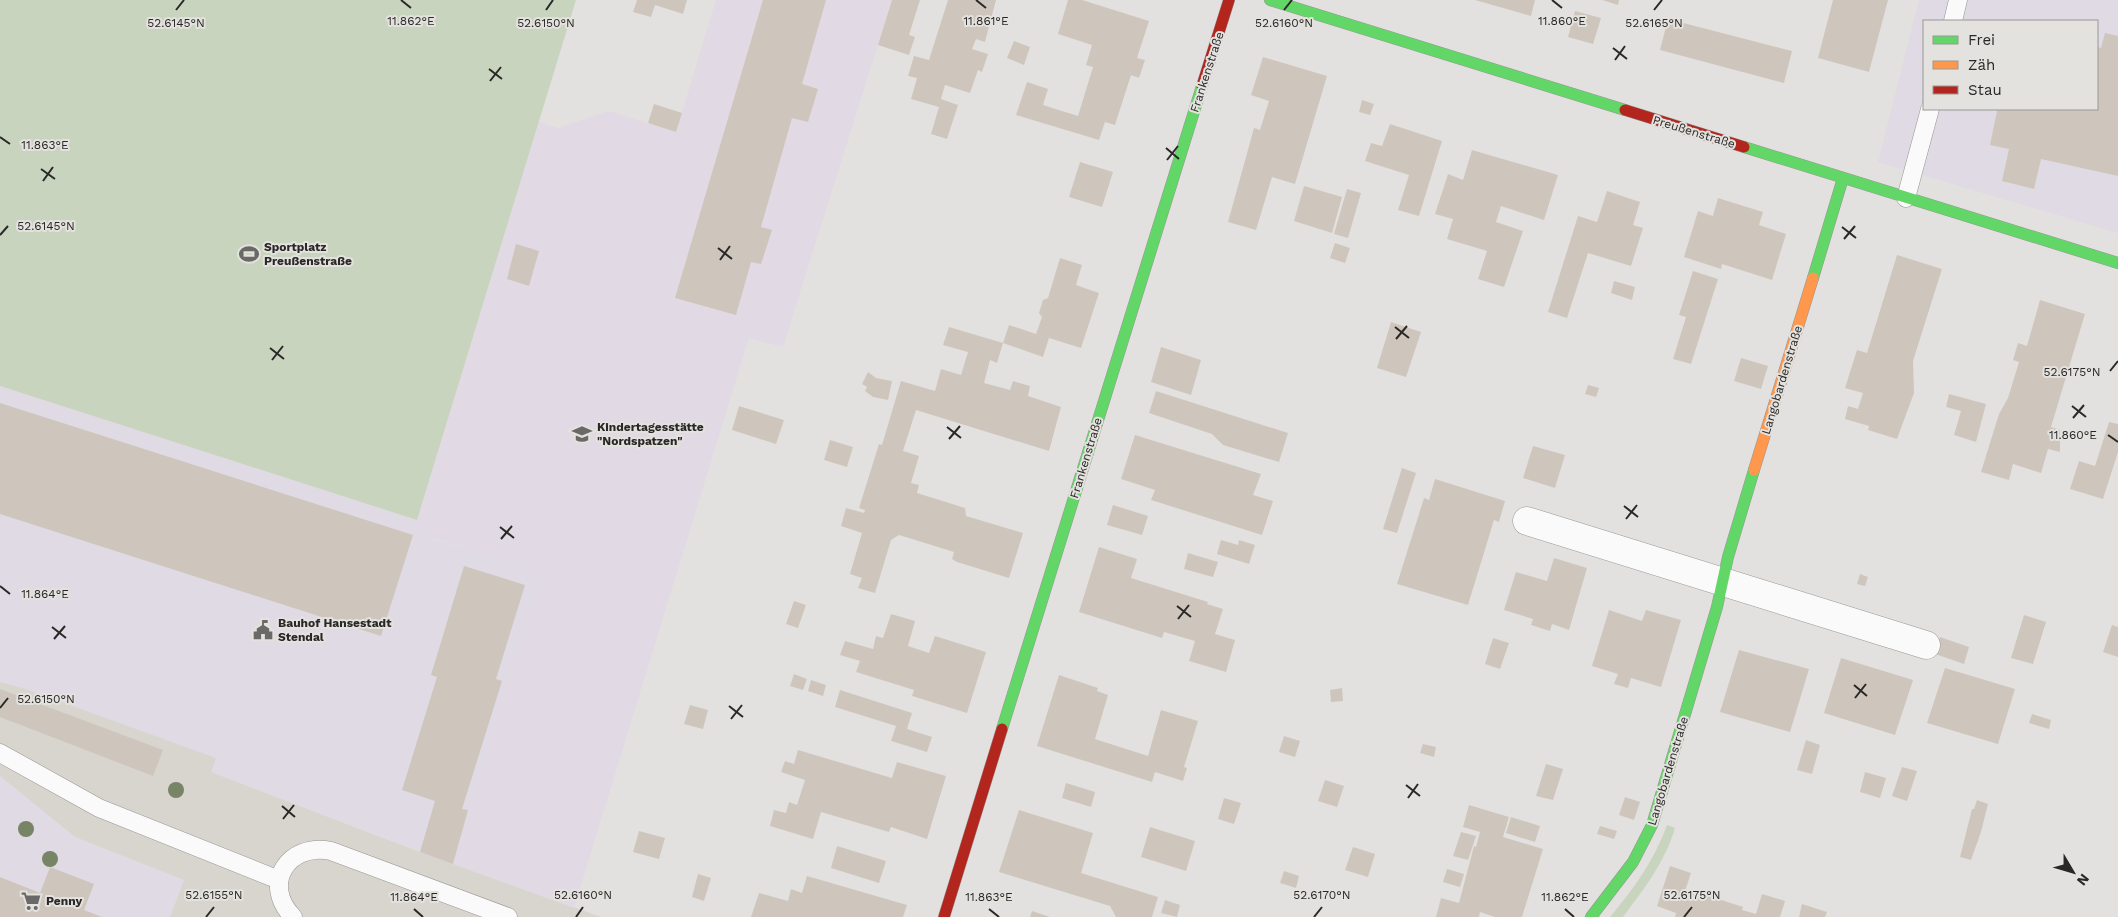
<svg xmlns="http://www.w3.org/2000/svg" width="2118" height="917" font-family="'Work Sans',sans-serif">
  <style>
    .commercial { fill: #dfdae4; fill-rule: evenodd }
    .built { fill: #d8d5ce }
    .education { fill: #e1d9e3 }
    .grass { fill: #c9d4bf }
    .building { fill: #cec6bc }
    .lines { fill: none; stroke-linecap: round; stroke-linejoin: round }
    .lane-casing { stroke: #989795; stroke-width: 19 }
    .street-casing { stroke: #989795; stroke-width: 29 }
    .fast-casing { stroke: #989795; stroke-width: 12 }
    .slow-casing { stroke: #989795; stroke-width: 12 }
    .jam-casing { stroke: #989795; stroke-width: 12 }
    .lane { stroke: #fbfafa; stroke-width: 18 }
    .street { stroke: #fbfafa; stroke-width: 28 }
    .fast { stroke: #63d668; stroke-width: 11 }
    .slow { stroke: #ff974d; stroke-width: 11 }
    .jam { stroke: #b3261e; stroke-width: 11 }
    .tree { fill: #778465 }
    .ticks { fill: none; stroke: #292827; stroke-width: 2 }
    .labels { text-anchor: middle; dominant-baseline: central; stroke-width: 4; stroke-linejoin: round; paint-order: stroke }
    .street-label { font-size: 12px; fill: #292827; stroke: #e4e2de }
    .poi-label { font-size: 12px; font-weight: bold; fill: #292827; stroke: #e4e2de; text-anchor: start }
    .ticks-label { font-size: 12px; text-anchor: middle; fill: #292827; stroke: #e4e2de; stroke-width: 4; stroke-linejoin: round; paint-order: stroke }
  </style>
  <rect width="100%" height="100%" fill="#e3e1df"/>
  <path class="commercial" d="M1919,0h199v233l-240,-71zM1924,21h173v88h-173z
    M0,386l417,134 16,19 103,30 6,9 -89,286 -242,-92 4,-14 -192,-70 -23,-6z
    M0,776l75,61 109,43 -14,37h-170z"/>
  <path class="built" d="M0,682l23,6 193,70 -5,14 209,80 181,65h-431l14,-37 -109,-43 -75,-61z"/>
  <path class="education" d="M716,0h176l-109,347 -34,-9 -175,570 -121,-44 89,-286 -6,-9 -103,-31 -16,-18 122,-398 19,6 51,-17 67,21z"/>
  <path class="grass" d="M0,0h576l-159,520 -417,-134z
    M1667,825l8,3c-10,34 -31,61 -52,89h-13c24,-29 44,-56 57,-92z"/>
  <path class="building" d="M637,0h50l-4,14 -28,-9 -4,12 -18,-5z
    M763,0h63l-24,84 16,5 -10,33 -16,-4 -31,109 11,3 -11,34 -10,-2 -15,53 -61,-17z
    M892,0h28l-11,35 6,2 -6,18 -31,-10z
    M948,0h48l-11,42 -9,-3 -4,10 16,5 -6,18 -4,-2 -8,23 -25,-8 -4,14 17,6 -11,34 -16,-5 8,-27 -28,-8 6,-21 -9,-2 6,-20 15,4z
    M1068,0h14l67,21 -12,37 8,2 -6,18 -8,-3 -16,50 -10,-3 -6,18 -83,-25 11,-33 21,7 -5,16 35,11 15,-49 -7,-2 6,-20 -34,-11z
    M1475,0h60l-4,16z
    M1602,0h17l-1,5z
    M1833,0h55l-19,72 -51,-14z
    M1575,11l26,7 -8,26 -25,-7z
    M1668,19l124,32 -8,32 -124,-33z
    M2105,33l13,3v140l-77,-17 -7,30 -32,-8 7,-32 -19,-4 7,-34 -5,-2h105v-62l4,1z
    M1014,41l16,6 -6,18 -17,-7z
    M1263,57l64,19 -32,108 -23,-7 -16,53 -28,-8 26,-94 6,2 9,-29 -18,-6z
    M1362,100l12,4 -4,11 -11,-3z
    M654,104l28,9 -6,19 -28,-9z
    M1390,124l52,17 -23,75 -21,-6 11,-35 -44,-14 6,-18 11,3z
    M1472,150l86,25 -14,45 -43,-14 -5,16 27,9 -19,56 -26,-8 9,-28 -40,-12 6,-20 -18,-5 13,-40 15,6z
    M1080,162l33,10 -11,35 -33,-10z
    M1304,186l38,11 -10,36 -38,-12z
    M1347,189l14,4 -13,45 -14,-4z
    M1607,191l33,11 -7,23 10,3 -12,38 -43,-13 -21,65 -19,-6 30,-96 19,6z
    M1718,198l45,14 -4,13 27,9 -14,46 -50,-16 -1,5 -37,-12 14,-46 15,5z
    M1335,243l15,5 -5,15 -15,-5z
    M516,244l23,7 -10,35 -22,-7z
    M1897,255l45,14 -29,92 1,32 -17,46 -29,-9 1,-4 -24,-7 3,-13 10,3 5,-16 -18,-5 12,-38 10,3z
    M1060,258l22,7 -6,20 23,8 -18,55 -32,-10 -6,19 -40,-14 -6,20 -7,-3 -6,23 26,7 3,-9 17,5 -2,10 33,11 -12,44 -133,-41 -13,41 16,5 -8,27 8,2 -2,8 48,15 1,8 57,17 -14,45 -52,-16 -5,-3 2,-7 -55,-17 -8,5 -16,53 -17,-5 4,-10 -12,-4 12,-41 -21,-7 5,-18 18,5 1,-3 -6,-2 20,-64 3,1 19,-64 34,10 6,-22 20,6 7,-23 -25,-7 6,-18 54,16 6,-18 27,9 6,-17 -3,-4 4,-13 5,-2z
    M1693,271l25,8 -27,85 -18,-5 13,-42 -7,-2z
    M1614,281l21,6 -3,13 -21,-7z
    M2040,300l45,14 -34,113 9,3v22l-12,-3 -7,24 -28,-9 -4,16 -28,-8 18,-58 9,-16 11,-36 -6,-2 5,-17 9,3z
    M1391,322l30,10 -15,45 -29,-9z
    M1161,347l40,13 -10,35 -40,-13z
    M1741,358l27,8 -7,23 -27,-8z
    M868,372l8,6 16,3 -4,19 -15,-3 -8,-6 2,-4 -5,-3z
    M1588,385l11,3 -3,9 -11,-3z
    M1156,391l132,42 -9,29 -56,-17 -11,-11 -63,-21z
    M1949,394l37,10 -10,38 -22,-7 7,-24 -15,-4z
    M0,403l413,132 -32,101 -381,-122z
    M739,406l45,14 -8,24 -44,-14z
    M2109,422l9,2v28l-15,47 -33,-10 9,-28 16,5z
    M1135,435l126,39 -8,21 20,6 -11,34 -111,-35 4,-10 -34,-11z
    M830,440l23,7 -6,20 -23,-7z
    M1533,446l32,9 -10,33 -32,-10z
    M1402,468l14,5 -19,60 -14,-4z
    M1435,479l70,22 -6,21 -5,-2 -26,85 -71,-21 27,-86 5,2z
    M1113,505l35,11 -6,19 -35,-10z
    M1221,540l17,5 1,-5 16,5 -6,19 -32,-10z
    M1099,547l38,12 -6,19 77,24 -1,2 16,5 -8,25 20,6 -9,32 -37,-11 6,-20 -31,-9 -2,6 -83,-26z
    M1188,553l30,9 -5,15 -29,-8z
    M1554,558l33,10 -18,62 -17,-6 -2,7 -19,-6 2,-6 -29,-9 12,-38 31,9z
    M464,566l61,19 -29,94 6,2 -40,128 6,1 -15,54 -33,-12 15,-51 -33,-11 35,-113 -6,-2z
    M1860,574l8,3 -3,9 -8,-2z
    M794,601l12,4 -8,23 -12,-4z
    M1609,610l33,11 4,-11 35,10 -20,67 -30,-9 -3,10 -14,-4 4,-10 -26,-8z
    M891,614l24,7 -7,25 21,7 6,-17 51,16 -19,61 -55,-17 2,-6 -58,-18 4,-11 -20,-6 5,-14 28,8 3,-13 7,2z
    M2024,615l22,7 -13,42 -22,-6z
    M2112,625l6,2v30l-15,-5z
    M1940,637l29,10 -5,17 -29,-10z
    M1493,638l16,5 -9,26 -15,-5z
    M1739,650l70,19 -19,63 -70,-20z
    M1841,658l72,22 -18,55 -71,-22z
    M1945,668l70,21 -17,55 -71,-21z
    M794,674l13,5 -4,11 -13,-4z
    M1059,675l39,13 -1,3 11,4 -13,44 53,17 13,-46 37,11 -14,46 3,1 -4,13 -28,-9 -3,10 -115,-36z
    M811,680l15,5 -3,11 -15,-5z
    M1342,688l1,13 -12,1 -1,-12z
    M0,689l163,61 -10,26 -153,-59z
    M840,690l72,23 -5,16 25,8 -5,15 -36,-11 5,-15 -61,-19z
    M690,705l18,5 -5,19 -19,-5z
    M2032,714l19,6 -2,9 -20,-6z
    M1284,736l16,5 -5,16 -16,-5z
    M1806,740l14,5 -8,29 -15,-4z
    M1423,744l13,3 -2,10 -14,-4z
    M798,750l94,28 5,-16 49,14 -19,63 -36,-12 -2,5 -68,-20 -8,27 -43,-13 4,-16 12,3 3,-11 8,3 8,-25 -24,-8 4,-11 9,3z
    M1546,764l17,5 -10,31 -17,-4z
    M1902,767l15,4 -10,30 -15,-5z
    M1865,772l21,6 -6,20 -20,-6z
    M1325,780l19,6 -7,21 -19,-6z
    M1066,783l29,9 -4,15 -29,-9z
    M1625,797l15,5 -6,18 -15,-5z
    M1224,798l17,5 -7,21 -16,-5z
    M1977,800l11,4 -7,28 -10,28 -11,-3 12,-48h2z
    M1469,805l40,12 -6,20 40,12 -21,68h-27l-15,-5 -1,5h-43l5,-19 18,5 15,-57 2,1 4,-15 -17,-5z
    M1019,810l74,23 -12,40 77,24 -6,20h-36l-6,-11 -111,-34z
    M1511,817l29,9 -5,16 -29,-9z
    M1600,826l17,5 -3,8 -17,-5z
    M1150,827l45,14 -9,30 -45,-14z
    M639,831l26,7 -6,21 -26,-7z
    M1461,832l15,4 -8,24 -15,-4z
    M837,846l49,15 -7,22 -48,-15z
    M1353,847l22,7 -7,23 -23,-7z
    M1670,866l21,7 -6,18 15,5v-3l43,14 -1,3 14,4 6,-20 23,7 -5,16h-105l1,-4 -19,-7z
    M50,867l44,17 -10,26 18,7h-102v-40l40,16z
    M1447,869l17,5 -4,13 -17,-5z
    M1284,871l15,5 -3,12 -16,-5z
    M698,874l13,4 -7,23 -12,-4z
    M807,876l100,29 -4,12h-152l8,-24 29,8 3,-12 11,4z
    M1165,900l15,5 -3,12 -16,-4z
    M1802,904l25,8 -2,5h-26z
    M1032,911l18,6h-20z"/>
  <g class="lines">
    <defs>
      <path id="lane" d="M1953,21l5,-21
        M1906,198l24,-89
        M0,753l99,55 180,72
        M293,917c-32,-33 -5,-75 38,-66l177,66"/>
      <path id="street" d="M1527,521l399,124"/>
      <path id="fast" d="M1270,0l355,110
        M1744,147l374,116
        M1813,278l30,-100
        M1002,729l200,-643
        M1591,917l42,-55 19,-37 65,-218 11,-50 26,-87"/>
      <path id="slow" d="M1754,470l59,-192"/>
      <path id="jam" d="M1202,86l27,-86
        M1625,110l119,37
        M944,917l58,-188"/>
    </defs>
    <use href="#lane" class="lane-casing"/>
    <use href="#street" class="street-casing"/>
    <use href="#fast" class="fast-casing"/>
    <use href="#slow" class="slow-casing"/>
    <use href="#jam" class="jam-casing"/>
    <use href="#lane" class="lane"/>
    <use href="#street" class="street"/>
    <use href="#fast" class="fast"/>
    <use href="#slow" class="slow"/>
    <use href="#jam" class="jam"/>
  </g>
  <g class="tree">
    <circle cx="176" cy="790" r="8"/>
    <circle cx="26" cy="829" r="8"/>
    <circle cx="50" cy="859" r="8"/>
  </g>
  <path class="ticks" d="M401,0l10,8M976,0l10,8M1552,0l10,8M176,10l8,-10M546,10l7,-10M1284,10l8,-10M1654,10l8,-10M1613,48l14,11M1615,60l10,-14M489,69l13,10M490,81l11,-14M0,137l10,7M1166,148l13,11M1167,160l11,-14M41,169l14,10M43,181l10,-14M1842,227l14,11M0,235l8,-9M1844,239l11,-13M718,248l14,11M720,260l10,-14M1395,327l14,11M1396,339l11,-13M270,348l14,11M272,360l11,-14M2110,371l8,-10M2072,406l14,11M2073,418l11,-13M947,427l14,11M2108,435l10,7M949,439l11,-13M1624,506l14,11M1626,519l11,-14M500,527l14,11M501,539l11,-13M0,586l10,8M1177,606l14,11M1178,619l11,-14M52,627l14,11M54,639l11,-13M1854,685l13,11M1855,698l11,-14M729,706l14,11M0,708l8,-10M731,719l11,-14M1406,785l14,11M1408,798l10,-14M282,806l13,11M283,819l11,-14M414,909l9,8M989,909l10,8M1565,909l9,8M206,917l8,-10M576,917l7,-10M1314,917l8,-10M1684,917l8,-10"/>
  <defs>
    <symbol id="stadium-bare" viewBox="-9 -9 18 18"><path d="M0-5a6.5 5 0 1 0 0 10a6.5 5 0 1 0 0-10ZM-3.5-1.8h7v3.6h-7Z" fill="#6a6967" stroke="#e4e2de" stroke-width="2.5" paint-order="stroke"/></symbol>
    <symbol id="school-bare" viewBox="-9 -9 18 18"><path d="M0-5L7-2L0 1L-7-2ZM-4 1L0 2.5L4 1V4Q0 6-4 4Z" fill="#6a6967" stroke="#e4e2de" stroke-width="2.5" paint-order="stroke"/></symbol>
    <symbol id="civic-bare" viewBox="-9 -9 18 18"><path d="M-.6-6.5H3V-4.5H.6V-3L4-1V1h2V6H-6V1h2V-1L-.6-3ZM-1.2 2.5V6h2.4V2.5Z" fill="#6a6967" stroke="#e4e2de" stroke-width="2.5" paint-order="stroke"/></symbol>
    <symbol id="supermarket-bare" viewBox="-9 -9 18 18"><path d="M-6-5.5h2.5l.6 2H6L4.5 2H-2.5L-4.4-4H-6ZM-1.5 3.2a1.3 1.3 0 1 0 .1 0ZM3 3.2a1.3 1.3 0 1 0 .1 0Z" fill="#6a6967" stroke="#e4e2de" stroke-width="2.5" paint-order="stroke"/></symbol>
  </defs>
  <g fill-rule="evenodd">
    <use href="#stadium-bare" x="235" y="240" width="28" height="28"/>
    <use href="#school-bare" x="568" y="420" width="28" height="28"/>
    <use href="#civic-bare" x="249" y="616" width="28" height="28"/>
    <use href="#supermarket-bare" x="17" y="887" width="28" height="28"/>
  </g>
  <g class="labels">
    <g class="street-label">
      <text transform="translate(1207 72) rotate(-72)">Frankenstraße</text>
      <text transform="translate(1694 132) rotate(17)">Preußenstraße</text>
      <text transform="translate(1782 380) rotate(-73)">Langobardenstraße</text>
      <text transform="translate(1086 458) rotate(-73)">Frankenstraße</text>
      <text transform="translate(1668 771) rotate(-73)">Langobardenstraße</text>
    </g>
    <g class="poi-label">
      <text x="264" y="247">Sportplatz<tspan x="264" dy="14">Preußenstraße</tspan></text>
      <text x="597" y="427">Kindertagesstätte<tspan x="597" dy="14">"Nordspatzen"</tspan></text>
      <text x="278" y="623">Bauhof Hansestadt<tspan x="278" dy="14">Stendal</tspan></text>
      <text x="46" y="901">Penny</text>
    </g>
  </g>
  <g class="ticks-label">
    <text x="411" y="25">11.862°E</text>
    <text x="986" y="25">11.861°E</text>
    <text x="1562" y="25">11.860°E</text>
    <text x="176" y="27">52.6145°N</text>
    <text x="546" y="27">52.6150°N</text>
    <text x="1284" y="27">52.6160°N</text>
    <text x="1654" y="27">52.6165°N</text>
    <text x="45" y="149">11.863°E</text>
    <text x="46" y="230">52.6145°N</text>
    <text x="2072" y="376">52.6175°N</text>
    <text x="2073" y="439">11.860°E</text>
    <text x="45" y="598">11.864°E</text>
    <text x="46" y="703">52.6150°N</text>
    <text x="214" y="899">52.6155°N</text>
    <text x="583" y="899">52.6160°N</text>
    <text x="1322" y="899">52.6170°N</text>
    <text x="1692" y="899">52.6175°N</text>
    <text x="414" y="901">11.864°E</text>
    <text x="989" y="901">11.863°E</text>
    <text x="1565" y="901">11.862°E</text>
  </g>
  <rect x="1923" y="20" width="175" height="90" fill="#e4e2de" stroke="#999895"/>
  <rect x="1933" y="36" width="25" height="8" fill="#63d668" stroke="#999895"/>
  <text x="1968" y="45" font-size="15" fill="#292827">Frei</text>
  <rect x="1933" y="61" width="25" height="8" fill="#ff974d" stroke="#999895"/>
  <text x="1968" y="70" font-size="15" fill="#292827">Zäh</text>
  <rect x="1933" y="86" width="25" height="8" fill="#b3261e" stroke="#999895"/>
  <text x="1968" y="95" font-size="15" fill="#292827">Stau</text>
  <g transform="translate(2073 872) rotate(128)" stroke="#e4e2de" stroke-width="4" paint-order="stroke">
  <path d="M0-4L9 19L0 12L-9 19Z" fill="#292827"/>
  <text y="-8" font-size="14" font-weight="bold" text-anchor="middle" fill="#292827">N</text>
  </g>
</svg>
